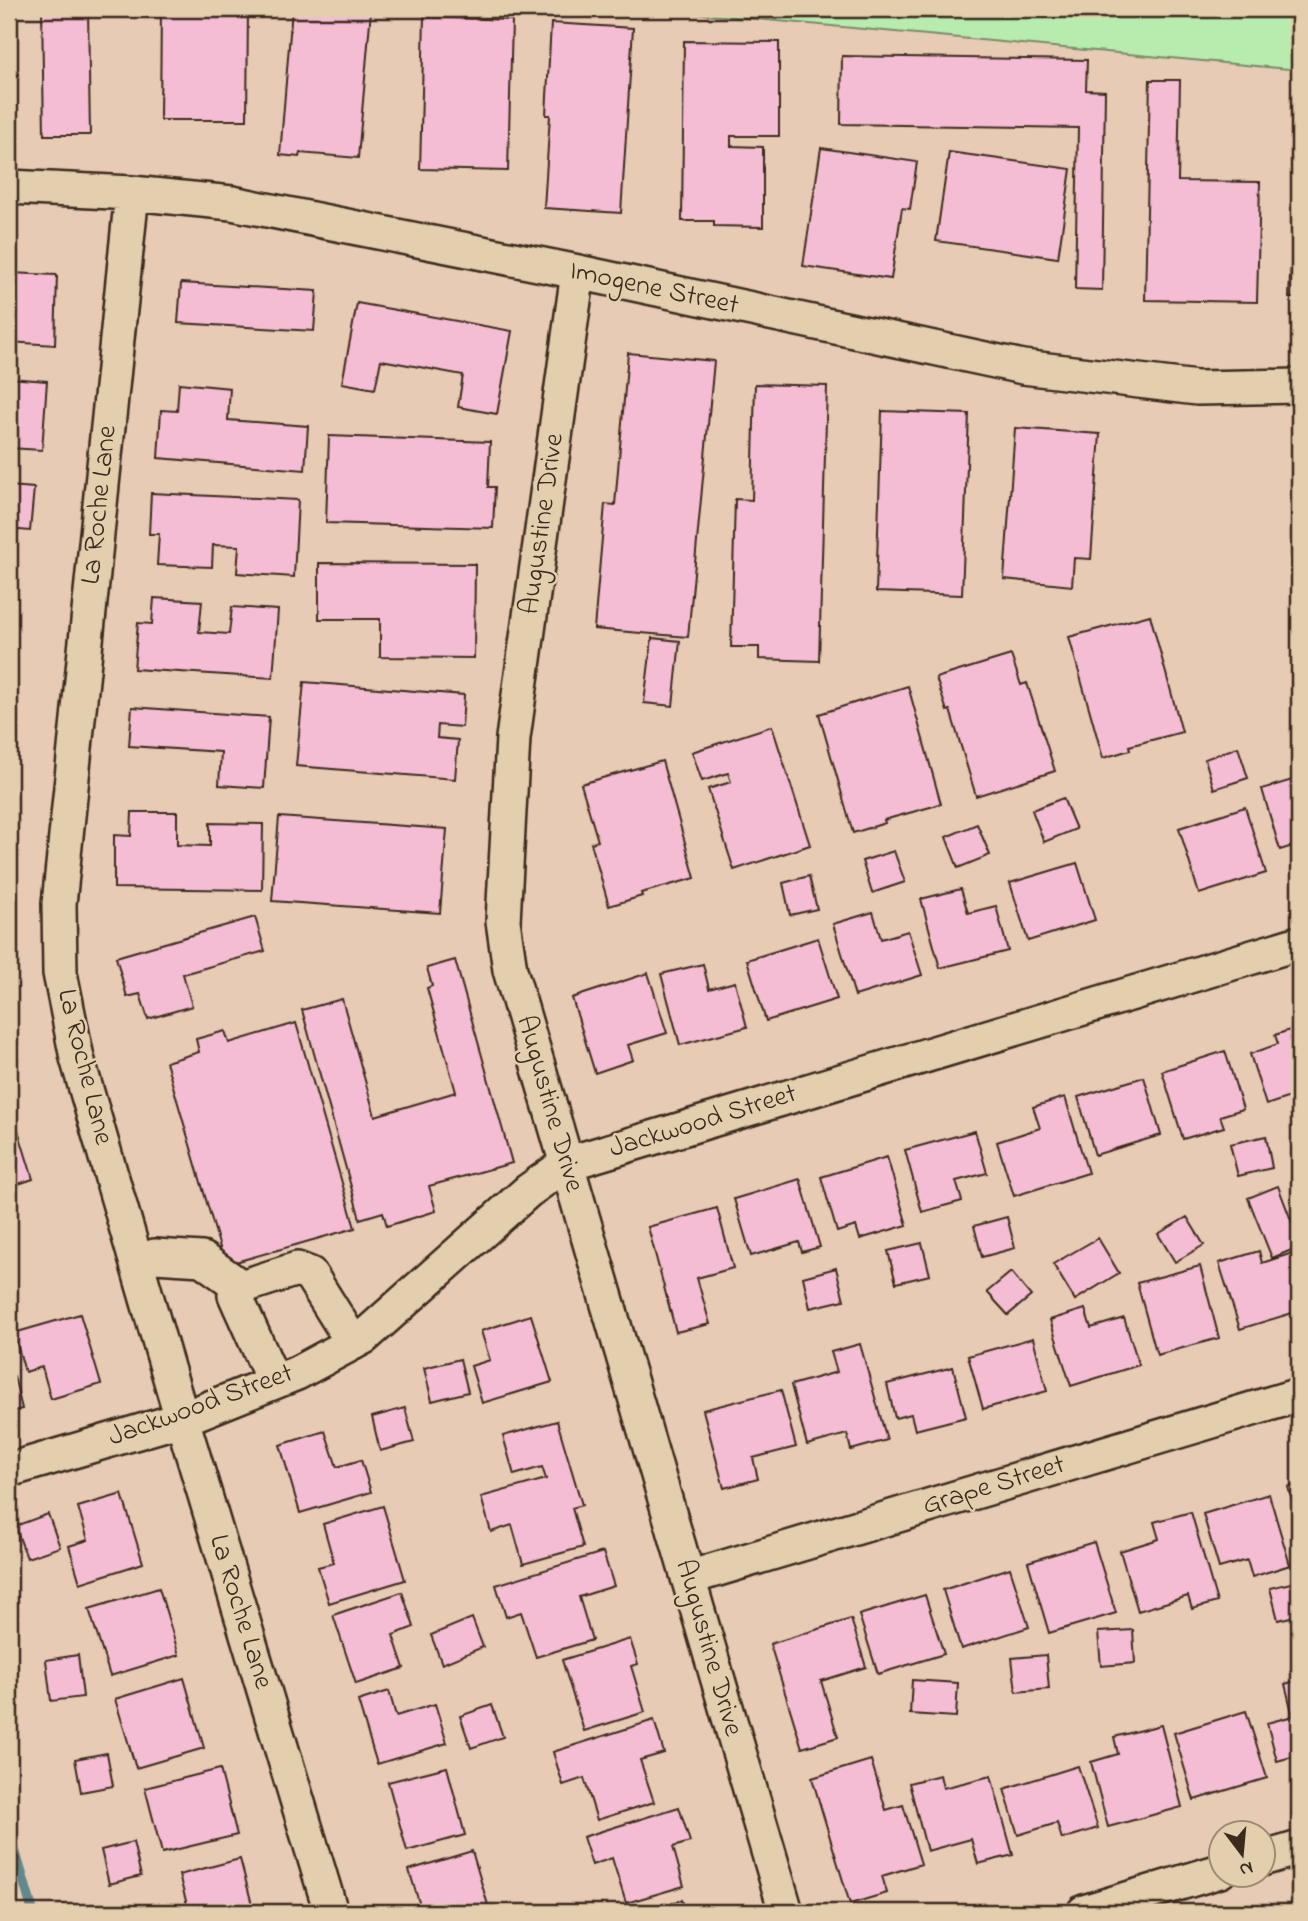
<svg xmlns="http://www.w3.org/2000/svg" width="1308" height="1921" font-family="'Indie Flower',sans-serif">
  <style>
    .green { fill: #b7ecae; stroke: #798b66; stroke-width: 2 }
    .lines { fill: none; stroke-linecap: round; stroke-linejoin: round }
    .stream { stroke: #61888e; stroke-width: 10 }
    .building { fill: #f5bdd4; stroke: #3b2a1e; stroke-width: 2 }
    .minor-casing { stroke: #3b2a1e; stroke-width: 38 }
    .minor { stroke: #e3cead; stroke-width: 33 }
    .labels { text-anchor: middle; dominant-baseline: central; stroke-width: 5; stroke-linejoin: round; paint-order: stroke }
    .street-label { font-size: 28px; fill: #3b2a1e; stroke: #e3cead }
  </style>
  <rect width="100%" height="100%" fill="#e7cbb5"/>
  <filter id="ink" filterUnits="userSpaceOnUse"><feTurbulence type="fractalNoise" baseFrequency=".0143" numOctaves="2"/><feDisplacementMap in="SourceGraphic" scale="14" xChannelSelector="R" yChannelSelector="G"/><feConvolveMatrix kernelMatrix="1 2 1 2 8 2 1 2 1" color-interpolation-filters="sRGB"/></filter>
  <g filter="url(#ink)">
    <path class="green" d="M650,9h649v61z"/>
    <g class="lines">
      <path class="stream" d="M9,1831l24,81"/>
    </g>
    <path class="building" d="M42,9h46l2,126h-46z
      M161,9h87l-1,111h-87z
      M292,9l79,1 -13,148 -58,-5 -1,4 -19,-2z
      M424,17l88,3 -4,151 -88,-2z
      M551,23l82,5 -12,185 -77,-5 6,-93h-4z
      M684,41l95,1v94h-48v10l32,1v80l-49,-1v-5h-32z
      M842,56l245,4 -1,30 19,1 -3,199 -27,-1 3,-161 -237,-4z
      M1150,80h30l-2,101 82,1 -3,120 -112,-2z
      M821,148l96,14 -7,47 -8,-1 -11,71 -88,-13z
      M949,152l122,17 -13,89 -122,-17z
      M1295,180l4,1v117h-10z
      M9,273l48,2 -2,70 -46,-3z
      M181,283l136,8 -3,40 -136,-8z
      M357,303l155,28 -15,83 -39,-7 5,-32 -82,-15 -6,29 -33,-6z
      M628,353l86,8 -26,276 -94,-8 11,-125 10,1z
      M9,378l38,3 -5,69 -33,-2z
      M179,383l51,5 -2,32 80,6 -3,44 -147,-12 3,-48 16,1z
      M755,384l72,2 -8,275 -60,-2v-12h-28l4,-148 17,1z
      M882,411l87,3 -7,181 -86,-3z
      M1015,428l85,6 -9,125 -17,-1 -2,28 -68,-7z
      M329,436l161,6 -2,45h7l-2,41 -167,-5z
      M9,486l25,2 -4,43 -21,-2z
      M151,493l147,7 -4,77 -57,-4 2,-27 -26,-1 -1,22 -55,-2 2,-31h-10z
      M319,563l156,1 -1,94 -94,-1v-38h-61z
      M154,598l48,3 -3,31 30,2 3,-27 46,3 -5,68 -139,-9 4,-46 14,1z
      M1150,615l32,117 -53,14 1,4 -27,8 -34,-121z
      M652,638l28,3 -7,65 -29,-3z
      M1011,655l10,30 6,-2 28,88 -79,25 -26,-86 -3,1 -11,-33z
      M304,682l160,13 -2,32 -24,-2 -1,13 21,2 -3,39 -159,-13z
      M908,686l33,118 -57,16 1,3 -32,10 -34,-119z
      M132,707l137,10 -5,71 -45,-3 2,-33 -92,-6z
      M772,726l38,119 -76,25 -26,-81 23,-7 -3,-9 -26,8 -10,-29z
      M1238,747l10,31 -34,11 -9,-30z
      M662,761l33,117 -54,15 1,3 -33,10 -18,-63 7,-2 -17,-57z
      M1299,778v66l-19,6 -18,-61z
      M1063,798l13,31 -32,13 -12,-32z
      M1245,807l21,66 -67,21 -20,-66z
      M132,812h45v33l33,1v-23l53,1 -1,66 -148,-2v-53l17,1z
      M279,817l168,12 -7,84 -168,-12z
      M977,824l13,31 -32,13 -12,-31z
      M894,851l11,31 -33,11 -10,-32z
      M1077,863l18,57 -67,21 -18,-58z
      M809,876l8,33 -27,6 -7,-32z
      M961,889l7,24 28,-7 12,45 -68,17 -19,-69z
      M873,912l8,27 27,-8 14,44 -67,21 -22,-72z
      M255,917l10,34 -82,23 9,32 -44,13 -8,-25 -13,3 -11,-40z
      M818,938l19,61 -71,22 -19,-61z
      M455,960l57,203 -83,23 7,25 -49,15 -4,-14 -23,7 -58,-209 40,-11 33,117 81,-24 -29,-104 5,-2 -5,-18z
      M703,964l6,25 26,-7 12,45 -67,18 -19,-71z
      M648,973l19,60 -39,12 5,15 -38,13 -23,-75z
      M296,1023l59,205 -130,37 -59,-203 33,-10 -3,-13 29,-8 4,12z
      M1299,1027v67l-33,11 -16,-51 28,-10 -3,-9z
      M1225,1051l18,58 -23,7 4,11 -41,12 -21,-68z
      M1144,1077l17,58 -66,20 -17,-58z
      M1065,1097l23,76 -74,23 -17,-54 43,-14 -7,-21z
      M13,1114l20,65 -24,8v-72z
      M975,1131l12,42 -31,8 6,20 -40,11 -17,-62z
      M1266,1136l6,32 -34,8 -8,-32z
      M887,1157l20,68 -47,14 -4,-13 -19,6 -16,-55z
      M800,1179l20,68 -18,5 -3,-10 -48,14 -17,-57z
      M1278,1186l21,55v6l-27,11 -24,-60z
      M717,1208l16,60 -36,10 13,46 -34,8 -28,-105z
      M1007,1217l8,31 -33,9 -8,-31z
      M1187,1217l17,28 -29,17 -17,-28z
      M1098,1238l21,35 -44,27 -22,-36z
      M922,1243l8,32 -34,8 -8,-32z
      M1259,1251l3,12 37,-12v60l-59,18 -21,-66z
      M1200,1266l19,72 -62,17 -20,-72z
      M836,1268l8,32 -34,8 -7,-31z
      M1011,1272l20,24 -23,19 -21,-23z
      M1085,1309l6,19 33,-10 15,47 -68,21 -21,-66z
      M80,1314l21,70 -50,15 -9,-32 -17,5 -11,-39z
      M531,1315l21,67 -70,21 -11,-37 19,-6 -9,-29z
      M1033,1338l14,53 -64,18 -15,-53z
      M860,1344l27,96 -36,10 -4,-16 -40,11 -16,-60 46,-13 -6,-20z
      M460,1359l8,33 -36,9 -8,-33z
      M953,1367l13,50 -51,13 -4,-16 -16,4 -8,-34z
      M14,1376l8,33 -13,3v-35z
      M781,1390l15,57 -43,11 5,21 -34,9 -21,-78z
      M405,1408l9,34 -34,9 -8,-34z
      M557,1421l25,84 -10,3 11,39 -60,17 -11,-39 -21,7 -10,-35 65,-18 -4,-12 -28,8 -11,-39z
      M325,1431l12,36 24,-7 10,32 -71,21 -20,-68z
      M1299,1484v40l-11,-37z
      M122,1494l21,69 -63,20 -11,-37 19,-6 -10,-33z
      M1269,1494l21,71 -38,12 -5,-17 -28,8 -16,-54z
      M383,1506l22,74 -76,23 -11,-36 16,-4 -11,-39z
      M1191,1512l26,90 -25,7 -4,-13 -50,15 -18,-60 39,-12 -5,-17z
      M48,1514l12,33 -33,11 -12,-32z
      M1094,1542l22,71 -67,20 -21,-71z
      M603,1552l11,34 -35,11 13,43 -56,17 -15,-45 -15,5 -10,-32z
      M1010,1568l19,59 -68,22 -18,-59z
      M1299,1581v34l-21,5 -8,-32z
      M159,1588l20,67 -69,21 -21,-67z
      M402,1592l12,35 -21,8 11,33 -48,16 -23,-69z
      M925,1595l19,59 -66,20 -19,-59z
      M472,1618l11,29 -41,17 -11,-29z
      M851,1619l15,48 -45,14 17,56 -36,11 -32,-104z
      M1133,1630l2,33 -34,3 -3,-34z
      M630,1639l8,25 -7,2 14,46 -61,19 -22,-71z
      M78,1655l5,42 -32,4 -5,-41z
      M1046,1655l3,34 -33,3 -4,-34z
      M184,1678l20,70 -68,20 -21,-69z
      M912,1680l46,3 -2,34 -46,-3z
      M1299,1680v75l-22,6 -10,-38 26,-7 -8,-32z
      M389,1691l7,25 39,-12 12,39 -70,21 -19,-63z
      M492,1705l11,32 -32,11 -11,-32z
      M1246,1711l21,67 -73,22 -20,-67z
      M654,1720l10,33 -24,7 14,42 -57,18 -13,-42 -21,7 -10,-33z
      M1161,1725l21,82 -74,20 -17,-65 27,-8 -4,-17z
      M107,1753l6,33 -32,6 -6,-33z
      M871,1760l15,50 17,-5 18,59 -39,12 5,17 -37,11 -38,-126z
      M1078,1766l20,62 -36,11 -5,-16 -39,12 -14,-46z
      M447,1767l18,68 -58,16 -19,-69z
      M220,1769l17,66 -75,18 -17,-65z
      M940,1775l3,13 48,-12 22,79 -35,9 -7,-25 -44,12 -18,-68z
      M679,1807l11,35 -17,5 11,39 -58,17 -14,-45 -20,7 -9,-28z
      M133,1842l8,34 -32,8 -8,-34z
      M472,1851l18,61h-68l-13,-42z
      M240,1859l14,53h-65l-10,-37z
      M682,1900l3,12h-47z"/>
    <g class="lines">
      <defs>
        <path id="minor" d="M9,187l123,6 100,10 346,69 445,95 174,21 102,-2
          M132,193l-73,711 1,69 17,85 105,361 149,493
          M578,272l-65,466 -10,183 7,49 276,942
          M137,1263l18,-7 47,3 39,28
          M274,1382l-39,-87 6,-8 56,-18 13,5 43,69
          M9,1470l173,-51 115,-46 67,-36 164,-146 38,-27 733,-221
          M688,1578l611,-183
          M1262,1859l37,-11
          M1084,1912l136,-41"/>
      </defs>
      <use href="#minor" class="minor-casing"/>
      <use href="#minor" class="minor"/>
    </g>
  </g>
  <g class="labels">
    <g class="street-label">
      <text transform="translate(654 289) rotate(12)">Imogene Street</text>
      <text transform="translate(100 505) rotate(-84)">La Roche Lane</text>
      <text transform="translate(543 524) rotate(-82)">Augustine Drive</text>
      <text transform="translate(84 1067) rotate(76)">La Roche Lane</text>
      <text transform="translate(549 1104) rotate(74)">Augustine Drive</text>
      <text transform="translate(703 1122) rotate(-17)">Jackwood Street</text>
      <text transform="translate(201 1406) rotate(-20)">Jackwood Street</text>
      <text transform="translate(994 1486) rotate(-17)">Grape Street</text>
      <text transform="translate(240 1612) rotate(73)">La Roche Lane</text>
      <text transform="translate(708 1648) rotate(74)">Augustine Drive</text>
    </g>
  </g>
  <rect width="1308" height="1921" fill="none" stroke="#e3cead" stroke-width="35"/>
  <rect x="18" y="18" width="1273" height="1886" fill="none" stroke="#3b2a1e" stroke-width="2.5" filter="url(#ink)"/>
  <g transform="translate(1242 1854) rotate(164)"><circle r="33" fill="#e3cead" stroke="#a08c74" stroke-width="2"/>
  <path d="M0-5L12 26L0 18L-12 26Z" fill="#3b2a1e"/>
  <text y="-10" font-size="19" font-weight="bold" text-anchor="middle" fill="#3b2a1e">N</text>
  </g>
</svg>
